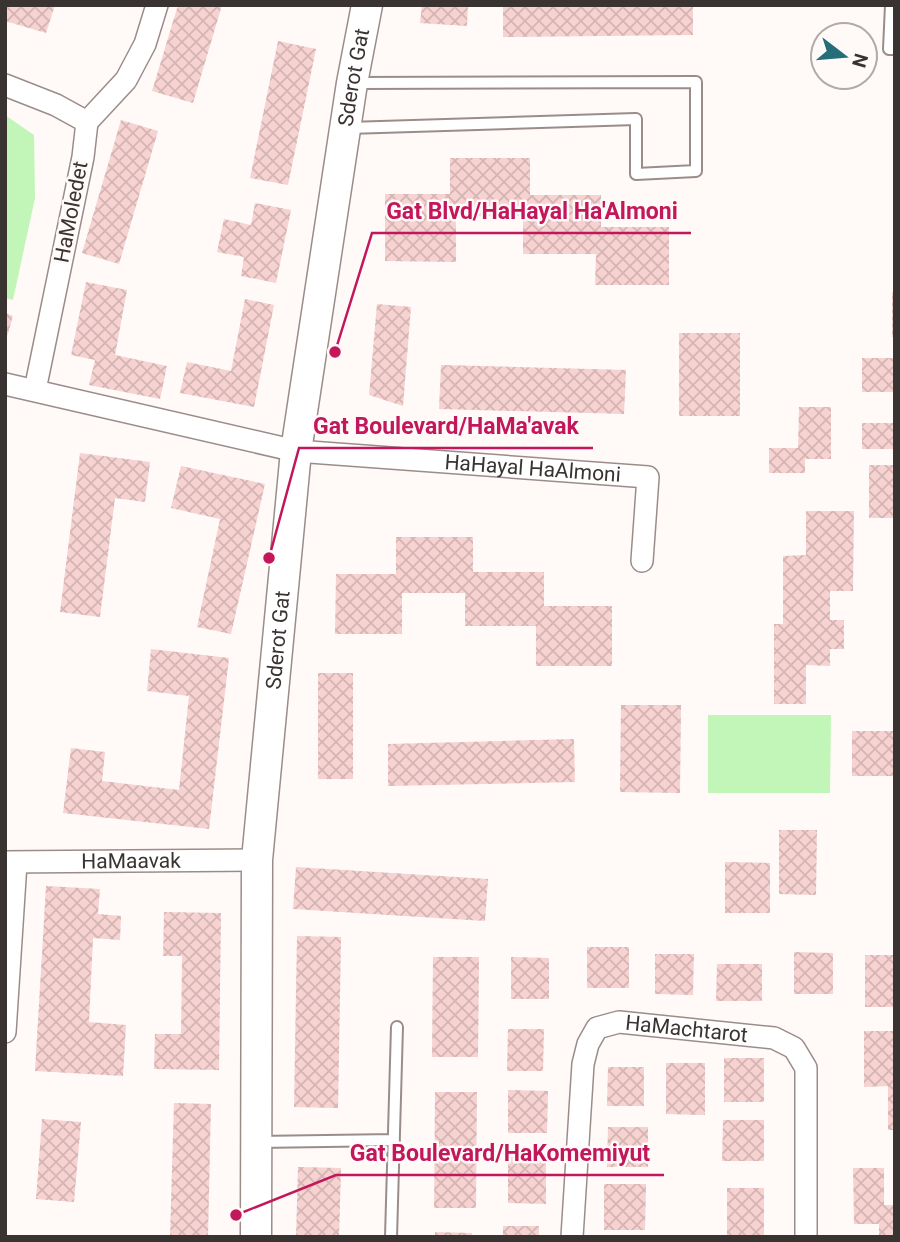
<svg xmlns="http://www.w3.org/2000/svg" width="900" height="1242" font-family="Roboto,sans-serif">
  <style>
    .park { fill: #c1f6b8 }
    .building { fill: url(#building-cross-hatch) }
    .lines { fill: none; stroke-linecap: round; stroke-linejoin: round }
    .lane-casing { stroke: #9a8d89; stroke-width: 14 }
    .street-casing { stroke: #9a8d89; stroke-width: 24 }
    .secondary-casing { stroke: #9a8d89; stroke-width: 33 }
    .lane { stroke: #fff; stroke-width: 10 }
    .street { stroke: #fff; stroke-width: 21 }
    .secondary { stroke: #fff; stroke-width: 30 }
    .labels { text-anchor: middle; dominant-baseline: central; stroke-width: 5; stroke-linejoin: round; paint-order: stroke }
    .street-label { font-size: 21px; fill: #393432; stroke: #fff9f7 }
    .leader { fill: none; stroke: #c2185b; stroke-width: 2.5 }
    .callout-dot { fill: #c2185b; stroke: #fff9f7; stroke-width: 2.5 }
    .callout-label { font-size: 23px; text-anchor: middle; font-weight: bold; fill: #c2185b; stroke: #fff9f7; stroke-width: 5; stroke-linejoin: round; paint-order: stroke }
  </style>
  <defs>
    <pattern id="building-cross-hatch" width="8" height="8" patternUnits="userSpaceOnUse" patternTransform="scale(1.75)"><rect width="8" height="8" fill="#f6d2d1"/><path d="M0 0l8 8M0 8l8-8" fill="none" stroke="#d4b5b4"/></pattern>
  </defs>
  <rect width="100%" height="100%" fill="#fff9f7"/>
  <path class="park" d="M5,115l29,20 1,63 -22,102 -8,-2z
    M708,715h123l-1,78h-122z"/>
  <path class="building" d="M5,5h50l-9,28 -41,-12z
    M178,5h44l-29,98 -41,-12z
    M422,5h46l-1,21 -47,-3z
    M503,5h190v30l-190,2z
    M278,41l38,8 -28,136 -38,-7z
    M121,120l37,11 -39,133 -37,-11z
    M450,158h80v37h71v32h68v58h-74l1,-31h-73v-38h-67v46l-71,-1v-67h65z
    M255,203l36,7 -15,73 -35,-7 3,-19 -27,-5 7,-33 27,6z
    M86,282l41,8 -12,65 52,11 -7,33 -71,-14 6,-25 -24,-5z
    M892,292h3v45h-3z
    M245,299l29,6 -20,102 -74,-14 7,-31 44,9z
    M377,304l34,3 -8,99 -34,-11z
    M5,313l8,3 -7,24h-1z
    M679,333h61v83h-61z
    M862,358h33v34h-33z
    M441,365l185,5 -2,44 -185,-5z
    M799,407h32v52h-26v14h-36v-25h29z
    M862,423h33v26h-33z
    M80,453l70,9 -5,40 -30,-4 -15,119 -40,-5z
    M869,465h26v53h-26z
    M181,466l84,18 -34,150 -34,-7 23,-108 -49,-11z
    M806,511h48l-1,80h-23v29h14v29h-14v17l-24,-1v39h-32v-80h9v-68l23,-1z
    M396,537h77v35h71v34h68v60h-76v-40h-71v-33h-63v41h-67l1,-60h60z
    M151,649l78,9 -20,171 -146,-16 8,-65 34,4 -3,29 77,9 10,-94 -42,-5z
    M318,673h35v106h-35z
    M621,705h60l-1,88 -60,-1z
    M852,731h43v45h-43z
    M574,739l1,43 -187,4v-42z
    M779,830h38l-1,65 -37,-1z
    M725,862l45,1v50h-45z
    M296,867l192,12 -3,42 -192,-12z
    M46,886l54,3 -2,25 23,2 -1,24 -27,-2 -4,84 37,3 -3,51 -88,-5z
    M164,912l57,1 -2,157 -65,-1 1,-35h26l1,-78h-19z
    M297,936l44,1 -3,171 -44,-1z
    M587,947h42v41h-42z
    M794,952l39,1v41h-39z
    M655,954h39l-1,41 -38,-1z
    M865,955h30v52h-30z
    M433,957h46l-1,100h-46z
    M511,957l38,1v41h-38z
    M717,964h45v37h-46z
    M508,1029h36l-1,42h-36z
    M864,1031h31v99h-7v-44l-24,1z
    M724,1058h40v44h-40z
    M666,1063h39v52l-39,-1z
    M608,1067h36v39h-37z
    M508,1090l40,1 -1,42h-39z
    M435,1092h42l-1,116h-42z
    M174,1103l37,1 -3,133h-38z
    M42,1119l39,3 -7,80 -38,-3z
    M723,1120h41v41h-42z
    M608,1127h40v40h-41z
    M508,1157h38v47l-38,-1z
    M298,1167l43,1 -2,69h-43z
    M853,1168h31v37h11v32h-16v-13h-25z
    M604,1184h42l-1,46h-41z
    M727,1188h37v49h-37z
    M503,1226h36v11h-36z
    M435,1232l37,1v4h-37z"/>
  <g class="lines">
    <defs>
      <path id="lane" d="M891,5l-2,44h6
        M348,128l288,-9v55l60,-3v-89l-342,1
        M257,1142l137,-2
        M391,1237l6,-210"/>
      <g id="street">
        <path d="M5,85l51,20 31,17 -4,35 -48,233"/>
        <path d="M87,122l39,-42 19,-36 12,-39"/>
        <path id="s1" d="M5,384l291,67 352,26 -6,84"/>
        <path id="s2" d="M5,862l252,-2"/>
        <path d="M5,1032l11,-169"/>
        <path id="s3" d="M572,1237l11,-173 5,-20 9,-16 22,-6 155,16 20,10 12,20v169"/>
      </g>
      <g id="secondary">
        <path id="s4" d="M256,1237l1,-377 39,-409 56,-368 15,-78"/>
      </g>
    </defs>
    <use href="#lane" class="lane-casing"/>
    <use href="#street" class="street-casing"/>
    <use href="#secondary" class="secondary-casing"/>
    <use href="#lane" class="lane"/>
    <use href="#street" class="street"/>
    <use href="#secondary" class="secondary"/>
  </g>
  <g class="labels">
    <g class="street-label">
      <text stroke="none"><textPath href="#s4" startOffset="1166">Sderot Gat</textPath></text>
      <text transform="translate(71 212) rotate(-79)">HaMoledet</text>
      <text stroke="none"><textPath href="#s1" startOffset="536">HaHayal HaAlmoni</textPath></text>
      <text stroke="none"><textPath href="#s4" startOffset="598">Sderot Gat</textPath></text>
      <text stroke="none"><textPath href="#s2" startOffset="126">HaMaavak</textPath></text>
      <text stroke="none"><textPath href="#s3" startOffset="303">HaMachtarot</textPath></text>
    </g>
  </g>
  <path class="leader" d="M335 352L372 233H691M269 558L299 448H593M236 1215L336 1175H664"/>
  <g class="callout-dot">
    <circle cx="335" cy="352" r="7"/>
    <circle cx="269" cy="558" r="7"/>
    <circle cx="236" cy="1215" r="7"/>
  </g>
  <g class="callout-label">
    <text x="532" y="219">Gat Blvd/HaHayal Ha'Almoni</text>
    <text x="446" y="434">Gat Boulevard/HaMa'avak</text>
    <text x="500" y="1161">Gat Boulevard/HaKomemiyut</text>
  </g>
  <rect width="900" height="1242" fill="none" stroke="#393432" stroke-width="14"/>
  <g transform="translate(844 56) rotate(106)"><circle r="33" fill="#fff9f7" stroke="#b0aaa8" stroke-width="2"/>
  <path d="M0-5L12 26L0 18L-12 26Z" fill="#266d7a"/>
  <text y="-10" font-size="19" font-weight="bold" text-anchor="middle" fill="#393432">N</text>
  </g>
</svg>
